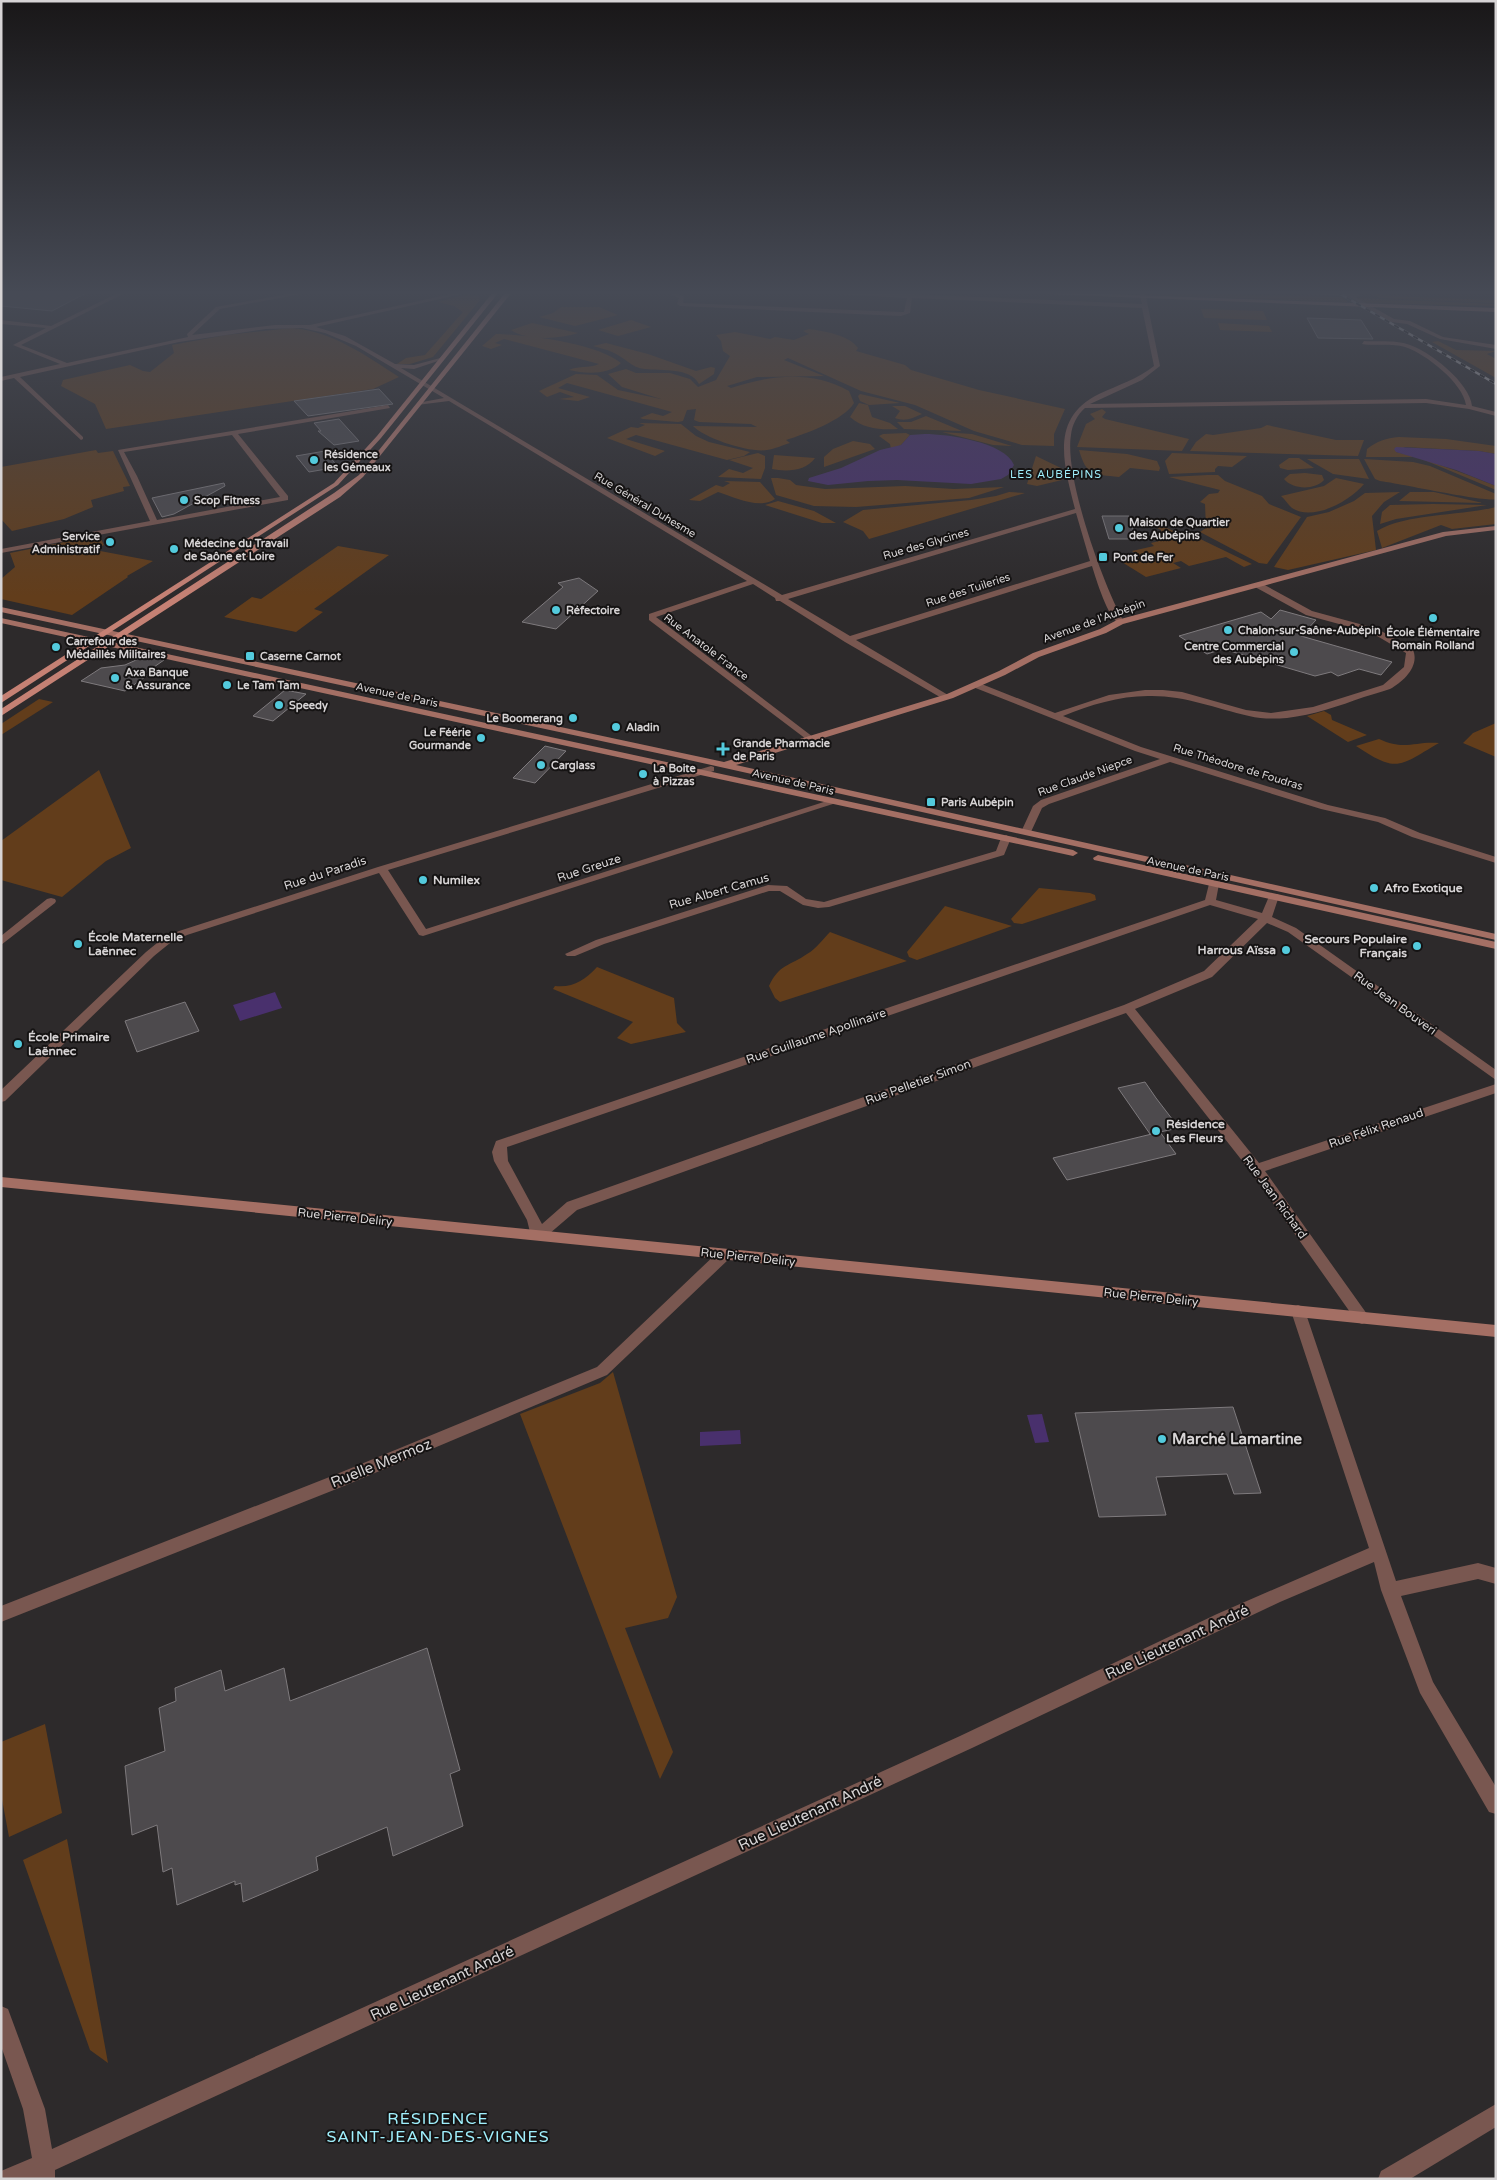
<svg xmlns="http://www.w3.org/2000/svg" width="1497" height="2180" font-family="'Varela Round',sans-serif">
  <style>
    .green { fill: #623d1b }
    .water { fill: #49306d }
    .building { fill: #4d4a4d; stroke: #7e7a7d }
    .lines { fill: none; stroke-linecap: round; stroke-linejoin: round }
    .street { fill: #795750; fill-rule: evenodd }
    .secondary { fill: #a46f64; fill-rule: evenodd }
    .primary { fill: #c58174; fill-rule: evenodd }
    .rail-casing { stroke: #bbb8b9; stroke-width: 2.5 }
    .rail { stroke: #151313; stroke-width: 2; stroke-dasharray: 5.5; stroke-linecap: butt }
    .poi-dot { fill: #53cadc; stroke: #151313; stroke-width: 2 }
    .labels { text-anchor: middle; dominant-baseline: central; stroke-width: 4; stroke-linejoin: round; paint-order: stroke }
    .far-poi-label { font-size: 11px; font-weight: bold; fill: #d7d4d5; stroke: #151313; text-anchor: start }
    .far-neighbourhood-label { font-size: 11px; letter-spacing: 1px; fill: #a0f0fd; stroke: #151313 }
    .far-street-label { font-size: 11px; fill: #d7d4d5; stroke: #151313 }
    .street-label { font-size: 12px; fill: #d7d4d5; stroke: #151313 }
    .poi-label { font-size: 12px; font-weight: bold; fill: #d7d4d5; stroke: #151313; text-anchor: start }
    .near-poi-label { font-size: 15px; font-weight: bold; fill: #d7d4d5; stroke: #151313; text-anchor: start }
    .near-street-label { font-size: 15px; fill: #d7d4d5; stroke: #151313 }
    .near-neighbourhood-label { font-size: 16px; letter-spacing: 1px; fill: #a0f0fd; stroke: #151313 }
  </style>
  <rect width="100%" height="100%" fill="#2d2a2b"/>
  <path class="green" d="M1151,292l190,5 7,5 -197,-7z
    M1370,292h14l7,4 105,4v3l-117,-5z
    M467,294l12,2 1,4 -47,57 -23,7h-13l9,-6 19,-3 38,-43 -9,-6 -16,-4z
    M1356,298l140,6v2l-133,-3z
    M561,307h38l19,8 -43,11 -36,-9 14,-4z
    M1201,309l62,2 4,9 -63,-2z
    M631,320l20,7 -33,9 -20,-6z
    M532,323l46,10c-17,6 -52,8 -67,-3z
    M1218,323l51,3 3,6 -52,-2z
    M291,328c41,3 74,27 108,49l-26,12 -267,40 -11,-25 -34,-18 2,-6 67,-15 13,6 7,1 24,-19 -2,-8 54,-10z
    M809,329c15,2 40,6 49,19l-2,3 49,14 6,5 68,20 86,19 -11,25v12l-32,-1 -48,-14 -59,-26 -54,-14 -73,-33 -4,2 40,16 -67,1 -30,9 4,2c39,-13 81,-18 118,3l5,12c-10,17 -49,31 -68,37l4,3c-7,2 -15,6 -23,7 -17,3 -61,-11 -74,-24l64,1 -6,-3 -52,-2 -5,-2 2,-11 -9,1 -4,11 -5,1 -35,-3 -3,-1 12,-5 11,3 9,-4 -105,-29 -9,5 32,9 -12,4 -19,-2 15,-2 -14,-5 -13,5 -8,-6 37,-17 21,1 21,15 43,9 -39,-12 -14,-13 18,-5 10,4h34l20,6 8,8 18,-7 14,-24 -7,-5 -2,-10 -5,-6 19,-3 35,7 5,-2 19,3 15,-6 -6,-3z
    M496,334c33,1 100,9 125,29 -13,12 -35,11 -52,7 11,-5 19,-1 30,-6l-95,-25 -9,4 7,2 -11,4 -9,-3z
    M1438,341l18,9 40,1 -9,3 9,5v19l-64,-36z
    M606,343l42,11 48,17 15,-4 4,1 -1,6 -15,10c-9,-17 -37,-13 -54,-15 -14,-1 -20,-12 -33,-17 -6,-3 -13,-4 -19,-6z
    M860,394l40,9 -31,2 -9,-4 -2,-5z
    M859,403l9,2 4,12 18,6 8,6c-17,1 -35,0 -48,-12z
    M892,406h13l17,8c-9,4 -17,8 -27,4l5,-7z
    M1102,409l4,3 -4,5 3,2 84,20 -7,12 -105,-4 9,-23 9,-5 -5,-5z
    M926,416l36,15 -58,-2 -7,-7h14z
    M639,423l42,1 15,12 13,6 41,10 -6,4 -17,4 -91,-25 -10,4 39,12 -10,5 -48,-18 24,-11 7,1 7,-3z
    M1267,425l69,15h28l-6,16 -168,-5 6,-9 10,-8 7,1 48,-7z
    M942,432l30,2 40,12 -19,-1z
    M906,433l4,2 -9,10 -10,4 -1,-5 -11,-8 4,-2z
    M1399,437l47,2 50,7v8l-17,-3 -74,-4 -9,5c34,8 67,21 100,34v4l-79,-33h-51l1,-8c10,-8 19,-11 32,-12z
    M853,441l17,3 5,5 -51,18v-10l9,-8z
    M96,450l2,3 15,-2 17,35 -7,1 1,4 -33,9 2,7 -29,12 -52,12 -11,-12v-52z
    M1079,450l48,4 30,7 3,7 -1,3 -29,-3 -11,9c-26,-3 -32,0 -40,-27z
    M758,453l7,3v12l-4,11 -43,-2 11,-8 14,4 10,-5 -24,-8z
    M1172,453l75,3 -15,11 -14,-1 -3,3v3l-46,2 -4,-13z
    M774,455l41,3c-9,13 -28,14 -43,11z
    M1036,456l27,13 -1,11 -25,6 -10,-2z
    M1289,458h10l15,10 -26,2 -8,-2 -1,-3z
    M1307,459h52l10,20 -36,-5z
    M1364,459l49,3 17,4 66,28v5c-7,4 -99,-16 -116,-18l-5,-2z
    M1305,473l17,2 2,5c-9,10 -31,10 -40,-1l6,-5z
    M1208,475h10l7,6 37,15 7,8 32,13 -34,47 -8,-1 -59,-31 6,-4 -1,-24 -5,-2 9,-8 9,-1 2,-3 -51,-13z
    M771,478h7l12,2 6,5 29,4 80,-3 49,3 50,-2 -35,11 -113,9 -42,-1 -38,-11z
    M1336,478l28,6c-14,17 -51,38 -72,24 -4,-3 -7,-9 -11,-12l43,-10z
    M724,481l36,1 15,17c-15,11 -41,-2 -57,-7l-18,9 -11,-1 27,-15 7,2 7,-4z
    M1009,492l16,1 -156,46 -6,-8 -20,-9 20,-12 108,-10 25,-4z
    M1400,492l-16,10 -12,14 4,34 -88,20 -14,-3 33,-50 22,-5 25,-11 11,-8z
    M1410,492h24l49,11 -84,-2z
    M778,501l36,10 22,12h-14l-57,-18z
    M1433,504l54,1 -91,14 -16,5 2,-12 8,-7z
    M1496,507v17l-44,5 -11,-4 -59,23 -5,-17c30,-18 84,-15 119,-24z
    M1160,525l16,7 16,3 60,29 -8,3 -18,-10 -37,9 -8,-5 -8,2 8,5 -35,9 -29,-18 19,-5 -4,-3 22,-5 -3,-3 16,-4 -6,-5v-4l-4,-2z
    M99,535l5,10 -9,5 58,11 -26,15 1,1 -56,38 -71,-16v-20l14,-12 -5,-14z
    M338,546l51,9 -75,54 9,3 -27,20 -72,-15 28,-20 9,2z
    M39,699l14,3 -52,33v-11z
    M1324,711l7,4 1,5 35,15 -19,7 -41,-26z
    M1496,723v34l-33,-14 10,-10z
    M1379,739c26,12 35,2 60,4 -40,23 -41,31 -83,3z
    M99,770l32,78 -25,13 -44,36 -61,-17v-39z
    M1039,888l51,5 5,2 1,5 -74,24 -8,-1 -3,-4z
    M945,906l67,20 -95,34 -8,-3 -2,-5z
    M830,932l77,29 -127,41 -5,-4 -6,-12c10,-22 21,-20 38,-32 9,-5 16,-15 23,-22z
    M597,967l77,31 3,25 9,9 -55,12 -14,-6 16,-16 -80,-33 2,-3c18,2 30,-6 42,-19z
    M613,1372l64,225 -9,21 -43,10 48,124 -13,27 -140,-365 80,-31z
    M45,1724l17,89 -53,24 -8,-43v-52z
    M67,1839l41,224 -18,-13 -67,-190z"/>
  <path class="water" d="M925,434c22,0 80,8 89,31l-6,10 -7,4 -30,5 -74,-4 -29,1 -40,4 -20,-4 1,-3 32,-10 39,-18 21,-5 9,-10z
    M1396,447l83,4 17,3v32l-40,-16 -60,-18 -2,-3z
    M275,992l7,16 -42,13 -7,-16z
    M1042,1414l7,28 -14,1 -8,-28z
    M740,1430l1,14 -41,2v-14z"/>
  <path class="building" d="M8,292h80l-36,19 -51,-5v-9z
    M1307,318l54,2 12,19 -55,-1z
    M379,389l14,15 -85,12 -14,-15z
    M339,419l20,22 -25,4 -16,-14h3l-7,-8z
    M325,451l13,16 -29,5 -13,-16z
    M224,483l1,3 -51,28 -12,3 -10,-19z
    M1102,516h27l7,23h-27z
    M579,578l19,13 -42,38 -34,-7 41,-35 -5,-4z
    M1280,610l36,10 -15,16 91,26 -11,13 -22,-6 -21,7 -7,-4 -16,4 -92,-27 -16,5 -28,-18 82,-24 10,7z
    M145,656l19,4 -20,14 4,1 -23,16 -44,-10 20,-13 24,-3z
    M285,690l21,4 -33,27 -20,-5z
    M545,746l21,5 -31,32 -22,-5z
    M185,1002l14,29 -62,21 -12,-31z
    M1145,1082l11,16 23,30 -29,6 -32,-46z
    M1160,1132l16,22 -109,26 -14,-22z
    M1233,1407l28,86 -27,1 -7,-20 -71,3 10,38 -67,2 -24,-104z
    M427,1648l33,122 -10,4 13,52 -70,30 -6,-29 -71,30 2,13 -75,32 -2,-19 -6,2v-4l-58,24 -5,-37 -9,4 -6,-47 -25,10 -7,-69 40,-15 -6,-43 17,-7 -1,-13 46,-18 4,21 59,-23 6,33z"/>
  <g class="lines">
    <path class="street" d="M1,292h5l-5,3z
      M120,292h7l-106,53 46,18 121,-26 -1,-3 29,-27 83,-15h13l-92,17 -28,26 83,-10h35l150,-33h11l-155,35 29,9 50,28 19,1 30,-8v2l-30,10 -13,-1 381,227 293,-86c-11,-44 -26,-91 24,-115 19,-9 39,-15 55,-28l-12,-58 -230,-10 -2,15 -9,3 -221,-10 -3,-2 2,-6 -7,-3 -1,-3 13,4 -1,7 218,9h3l3,-14 -108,-6 111,2 232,10 -3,-12h6l15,74 -18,14 -52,24 336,-5 40,6c-3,-22 -40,-51 -61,-58 -13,-4 -30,-1 -43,-3l2,-3c13,1 30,-1 43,3 22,6 63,39 65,62l24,6v4l-27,-7 -43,-6 -341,5c-8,7 -13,17 -14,27 -7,41 32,150 53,187l-4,2c-12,-5 -24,-45 -28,-58l-236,74 92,55 1,2 -4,3 -100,-58 -65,-41h-4l-1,-3 -22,-14 -97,33 157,120 2,2 -5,3 -161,-122v-6l98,-33 -298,-180 -32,4v-2l27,-5 -88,-52 -31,-13 -23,-5 -36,1 -87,13 -159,35 63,60v2l-2,1 -67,-62 -13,3v-4l59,-13 -47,-19 33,-17 -45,-4v-4l50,6zM1076,513l14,48 -240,75 -62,-37z
      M1249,292l109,1 2,3 -5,1 39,22 16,2 33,16 53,8v4l-56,-10 -33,-15 -16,-2 -43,-26z
      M388,405l2,3 -152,26 50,62v4l-287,53v-4l149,-28 -32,-71zM232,435l48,62 -123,23 -20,-44 -13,-24z
      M1255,583h6l51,28 66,18 35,21c7,16 -10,32 -23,39 -8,3 -17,5 -26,8 -25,9 -51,18 -77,21 -13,1 -26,1 -38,-2 -35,-8 -65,-21 -101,-20 -29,0 -58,9 -85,20l78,31 187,58 57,13 35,15 76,24v6l-84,-26 -34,-15 -57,-13 -151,-47 -121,42 -7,4 -12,26h-8l-1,-2 12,-26 8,-6 119,-41 -25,-8 -162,-64v-4h6l76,30 54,-18 36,-5h18l19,2 64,18 25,3 42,-6 70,-22 21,-18 2,-14 -34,-20 -66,-18 -51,-28z
      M711,766l3,1v4l-326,99 38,59 404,-129 4,-1 5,3 -416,134 -4,-1 -40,-62 -192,62 -17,8 -16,13 -149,145 -4,1v-12l145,-138 16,-13 17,-8 199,-64z
      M1006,835l5,3 -7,17 -175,52 -11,1 -15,-3 -23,-14h-11l-165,53 -29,12h-8l-2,-2 31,-14 172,-55 19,1 19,13 18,3 172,-51 5,-13z
      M1214,881l5,3 -3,16 46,13 8,-19h8l1,2 -7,21 24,11 200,142v10l-208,-148 -21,-9 -55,54 -77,32 124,154 237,-79v9l-231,78 102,143 2,4 -2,4 -5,2 -5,-2 -106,-150 -125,-159 -549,197 -35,30h-10l-5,-20 -33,-59 -2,-9 4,-11 709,-241 4,-16zM1210,905l48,14 -54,52 -80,34 -557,197 -25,22 -34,-63 -1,-14z
      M51,898l4,1 1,2 -1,2 -54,42v-9l46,-37z
      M724,1250l5,1 2,4 -2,4 -122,116 -263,111 -343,136v-16l331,-130 265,-109 122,-116z
      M1298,1305l5,2 2,4 91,270 82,-18 18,5v16l-18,-5 -77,17 32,86 63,105v27l-7,-2 -69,-119 -39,-103 -7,-28 -94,40 -308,146 -917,422v9h-54v-8l31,-13 -9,-49 -22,-63v-40l7,3 37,100 7,40 908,-413 257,-122 152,-66 -78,-237 2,-4z
      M1496,2104v23l-86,52h-32l3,-8z"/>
    <path class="secondary" d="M1496,526v4l-50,6 -323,88 -17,9 -67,24 -34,18 -52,23 -217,67 760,169v6l-825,-184 -670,-144v-5l723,155 223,-68 52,-23 34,-18 67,-24 17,-9 326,-88z
      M1,618l1072,232 5,3 -5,3 -1072,-233z
      M1098,855l398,87v7l-402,-89 -1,-2z
      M1,1177l1495,148v12l-1495,-150z"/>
    <path class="primary" d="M493,292h6l-118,146 -43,47 -337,218v-7l333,-213 43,-47z
      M506,292h6l-149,185 -23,20 -339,219v-7l333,-216 25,-18z
      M999,292h50l447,16v4z"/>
    <defs>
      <path id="rail" d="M1337,292l159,92"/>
    </defs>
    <use href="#rail" class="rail-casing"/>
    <use href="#rail" class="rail"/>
  </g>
  <linearGradient id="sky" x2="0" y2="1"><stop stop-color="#191718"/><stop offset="0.49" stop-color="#464a55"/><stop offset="1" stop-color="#464a55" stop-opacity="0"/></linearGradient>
  <rect width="1497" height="597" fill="url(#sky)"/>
  <g class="poi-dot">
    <circle cx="314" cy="460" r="5"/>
    <circle cx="184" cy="500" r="5"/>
    <circle cx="1119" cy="528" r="5"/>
    <circle cx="110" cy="542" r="5"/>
    <circle cx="174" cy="549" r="5"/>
    <rect x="1098" y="552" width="10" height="10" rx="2.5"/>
    <circle cx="556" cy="610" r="5"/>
    <circle cx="1433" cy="618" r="5"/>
    <circle cx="1228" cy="630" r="5"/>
    <circle cx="56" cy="647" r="5"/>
    <circle cx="1294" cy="652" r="5"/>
    <rect x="245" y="651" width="10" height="10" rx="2.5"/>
    <circle cx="115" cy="678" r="5"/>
    <circle cx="227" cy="685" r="5"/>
    <circle cx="279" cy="705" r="5"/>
    <circle cx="573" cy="718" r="5"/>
    <circle cx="616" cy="727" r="5"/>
    <circle cx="481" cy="738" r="5"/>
    <path d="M720.5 741.5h5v5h5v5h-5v5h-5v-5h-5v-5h5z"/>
    <circle cx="541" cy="765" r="5"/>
    <circle cx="643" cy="774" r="5"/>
    <rect x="926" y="797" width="10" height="10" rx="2.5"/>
    <circle cx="423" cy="880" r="5"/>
    <circle cx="1374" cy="888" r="5"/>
    <circle cx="78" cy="944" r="5"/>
    <circle cx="1417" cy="946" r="5"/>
    <circle cx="1286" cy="950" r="5"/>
    <circle cx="18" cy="1044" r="5"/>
    <circle cx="1156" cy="1131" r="5"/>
    <circle cx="1162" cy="1439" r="5"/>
  </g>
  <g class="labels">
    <g class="far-poi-label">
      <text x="324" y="454">Résidence<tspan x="324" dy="13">les Gémeaux</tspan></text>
      <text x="194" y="500">Scop Fitness</text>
      <text x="1129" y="522">Maison de Quartier<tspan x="1129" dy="13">des Aubépins</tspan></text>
      <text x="100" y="536" text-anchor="end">Service<tspan x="100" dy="13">Administratif</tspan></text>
      <text x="184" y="543">Médecine du Travail<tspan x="184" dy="13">de Saône et Loire</tspan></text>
      <text x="1113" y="557">Pont de Fer</text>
      <text x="566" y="610">Réfectoire</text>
      <text x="1238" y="630">Chalon-sur-Saône-Aubépin</text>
      <text x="1433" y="632" text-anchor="middle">École Élémentaire<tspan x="1433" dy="13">Romain Rolland</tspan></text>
      <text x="66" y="641">Carrefour des<tspan x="66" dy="13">Médaillés Militaires</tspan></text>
      <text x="1284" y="646" text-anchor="end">Centre Commercial<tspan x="1284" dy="13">des Aubépins</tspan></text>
      <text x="260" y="656">Caserne Carnot</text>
      <text x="125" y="672">Axa Banque<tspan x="125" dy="13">&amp; Assurance</tspan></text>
      <text x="237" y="685">Le Tam Tam</text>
      <text x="289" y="705">Speedy</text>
      <text x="563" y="718" text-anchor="end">Le Boomerang</text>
      <text x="626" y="727">Aladin</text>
      <text x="471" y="732" text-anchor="end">Le Féérie<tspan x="471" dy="13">Gourmande</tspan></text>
      <text x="733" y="743">Grande Pharmacie<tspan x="733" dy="13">de Paris</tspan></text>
      <text x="551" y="765">Carglass</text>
      <text x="653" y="768">La Boite<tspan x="653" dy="13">à Pizzas</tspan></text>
      <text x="941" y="802">Paris Aubépin</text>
    </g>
    <g class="far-neighbourhood-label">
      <text x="1056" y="474">LES AUBÉPINS</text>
    </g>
    <g class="far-street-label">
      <text transform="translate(645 505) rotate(31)">Rue Général Duhesme</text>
      <text transform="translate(926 544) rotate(-16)">Rue des Glycines</text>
      <text transform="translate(968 590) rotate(-18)">Rue des Tuileries</text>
      <text transform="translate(1094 621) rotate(-20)">Avenue de l'Aubépin</text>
      <text transform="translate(706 647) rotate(37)">Rue Anatole France</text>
      <text transform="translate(397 695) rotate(12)">Avenue de Paris</text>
      <text transform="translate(1238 767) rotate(17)">Rue Théodore de Foudras</text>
      <text transform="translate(1085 776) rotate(-20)">Rue Claude Niepce</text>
      <text transform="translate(793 782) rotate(13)">Avenue de Paris</text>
      <text transform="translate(1188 869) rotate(12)">Avenue de Paris</text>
    </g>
    <g class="street-label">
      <text transform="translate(589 868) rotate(-18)">Rue Greuze</text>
      <text transform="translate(325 873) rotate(-18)">Rue du Paradis</text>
      <text transform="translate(719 891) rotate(-16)">Rue Albert Camus</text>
      <text transform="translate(1395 1003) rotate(36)">Rue Jean Bouveri</text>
      <text transform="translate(816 1036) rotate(-19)">Rue Guillaume Apollinaire</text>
      <text transform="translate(918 1082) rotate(-20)">Rue Pelletier Simon</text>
      <text transform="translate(1376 1128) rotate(-19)">Rue Félix Renaud</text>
      <text transform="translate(1275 1197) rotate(54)">Rue Jean Richard</text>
      <text transform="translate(345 1217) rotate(6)">Rue Pierre Deliry</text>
      <text transform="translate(748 1257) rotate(6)">Rue Pierre Deliry</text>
      <text transform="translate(1151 1297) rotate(6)">Rue Pierre Deliry</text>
    </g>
    <g class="poi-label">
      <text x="433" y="880">Numilex</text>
      <text x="1384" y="888">Afro Exotique</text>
      <text x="88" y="937">École Maternelle<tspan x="88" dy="14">Laënnec</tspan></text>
      <text x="1407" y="939" text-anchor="end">Secours Populaire<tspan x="1407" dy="14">Français</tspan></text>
      <text x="1276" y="950" text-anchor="end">Harrous Aïssa</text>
      <text x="28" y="1037">École Primaire<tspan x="28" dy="14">Laënnec</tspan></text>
      <text x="1166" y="1124">Résidence<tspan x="1166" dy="14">Les Fleurs</tspan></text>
    </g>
    <g class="near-poi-label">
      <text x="1172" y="1439">Marché Lamartine</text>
    </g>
    <g class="near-street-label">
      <text transform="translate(381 1463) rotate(-22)">Ruelle Mermoz</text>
      <text transform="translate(1177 1642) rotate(-25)">Rue Lieutenant André</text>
      <text transform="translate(810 1813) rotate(-25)">Rue Lieutenant André</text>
      <text transform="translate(442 1983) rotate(-25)">Rue Lieutenant André</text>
    </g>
    <g class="near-neighbourhood-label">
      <text x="438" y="2119">RÉSIDENCE<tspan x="438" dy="18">SAINT-JEAN-DES-VIGNES</tspan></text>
    </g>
  </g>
  <rect width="1497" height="2180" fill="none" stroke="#d7d4d5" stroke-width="5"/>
</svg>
